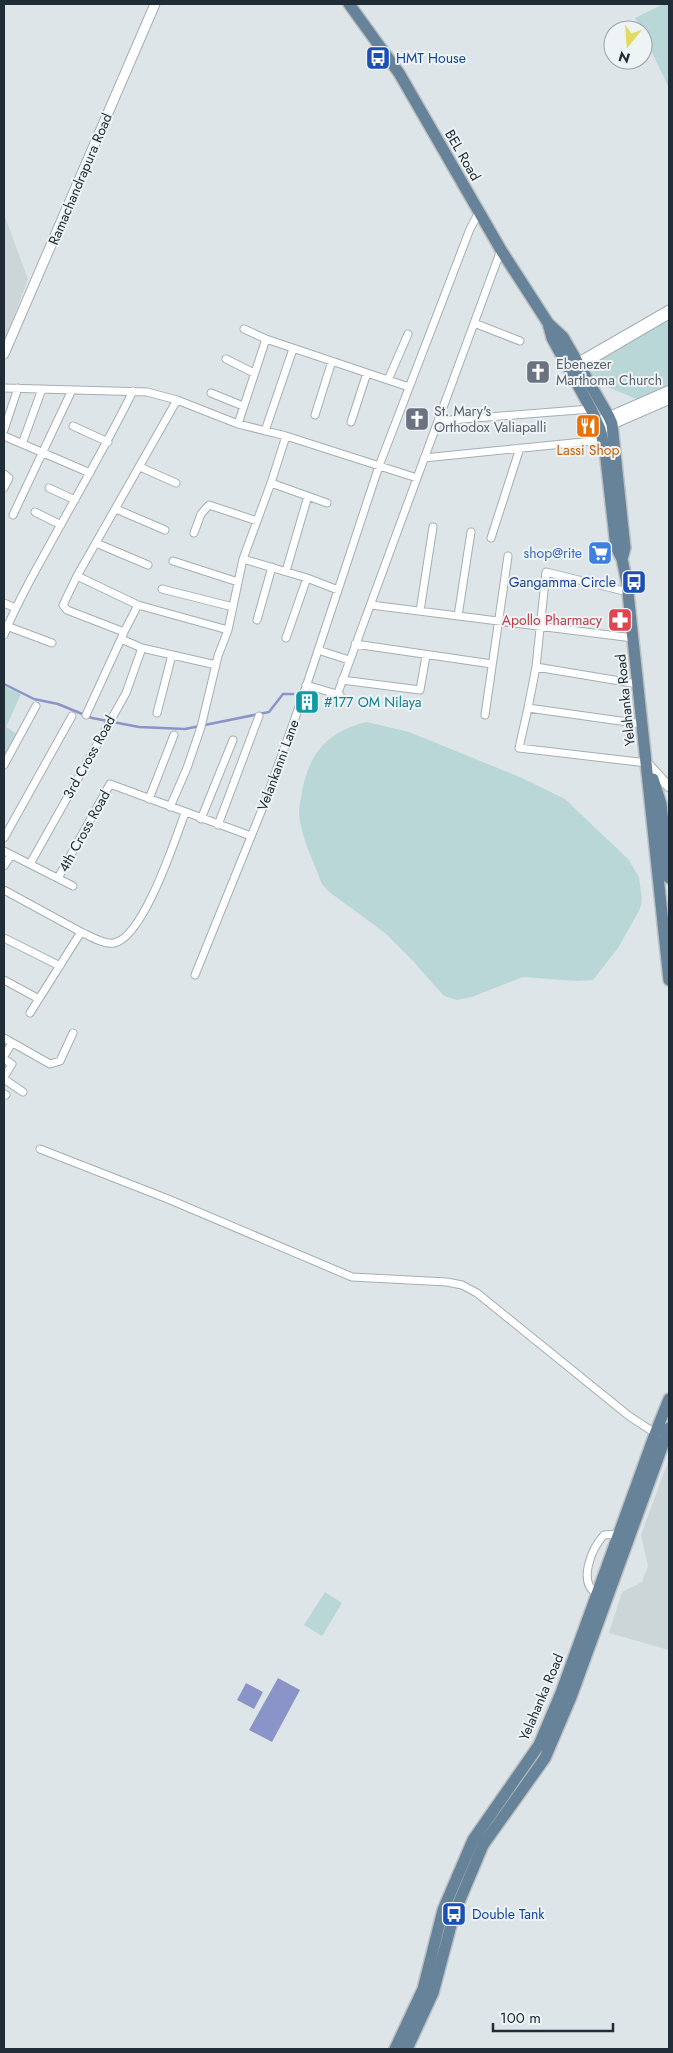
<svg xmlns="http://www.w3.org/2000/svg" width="673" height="2053" font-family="Jost,sans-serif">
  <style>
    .built { fill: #ccd5d7 }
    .green { fill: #b9d7d6 }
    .water { fill: #8b94c8 }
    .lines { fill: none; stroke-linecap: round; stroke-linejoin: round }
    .stream { stroke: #8b94c8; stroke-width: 2.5 }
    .minor-casing { stroke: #a5aeb3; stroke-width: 9 }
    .tertiary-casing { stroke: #a5aeb3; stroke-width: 11 }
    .secondary-casing { stroke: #a1aeb5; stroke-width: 12 }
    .primary-casing { stroke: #bcc0c3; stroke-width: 14 }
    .minor { stroke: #fff; stroke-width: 7 }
    .tertiary { stroke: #fff; stroke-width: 9 }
    .secondary { stroke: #fff; stroke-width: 10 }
    .primary { stroke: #678399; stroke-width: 11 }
    .labels { text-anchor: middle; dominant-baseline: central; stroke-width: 4; stroke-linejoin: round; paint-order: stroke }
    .transit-label { font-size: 14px; fill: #164399; stroke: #eef4f5; text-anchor: start }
    .street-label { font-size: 14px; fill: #212d36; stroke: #eef4f5 }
    .worship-label { font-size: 14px; fill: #5b616d; stroke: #eef4f5; text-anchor: start }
    .food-label { font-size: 14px; fill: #c56008; stroke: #eef4f5 }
    .shop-label { font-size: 14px; fill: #366cbe; stroke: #eef4f5; text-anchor: end }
    .health-label { font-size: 14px; fill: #be3a42; stroke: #eef4f5; text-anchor: end }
    .culture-label { font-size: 14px; fill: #0d838f; stroke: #eef4f5; text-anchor: start }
  </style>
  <rect width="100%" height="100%" fill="#dee5e8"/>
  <path class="built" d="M4,214l24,65 -24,64z
    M669,1459v191l-60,-17 13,-41 20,-10 6,-16 -7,-31z"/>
  <path class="green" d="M663,4h6v84l-26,-54v-4h-2l-6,-12z
    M669,317v72l-25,13 -56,-23 -6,-10z
    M4,686l17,8 -15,33 11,7 -13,25z
    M367,722l42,10 113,46 43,21 63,60 11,18 3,23 -2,9 -22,39 -25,32 -16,1 -54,-4 -51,20 -15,3 -13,-4 -32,-36 -27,-27 -57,-42 -6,-7c-8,-22 -22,-48 -23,-73 0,-6 2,-13 3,-19 7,-39 26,-61 65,-70z
    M325,1592l17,11 -20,33 -18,-11z"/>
  <path class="water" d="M278,1678l22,12 -28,52 -23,-12z
    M246,1683l17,9 -9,17 -17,-9z"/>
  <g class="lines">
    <path class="stream" d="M4,684l30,15 24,5 34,14 47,9 46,2 84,-17 14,-18h10"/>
    <defs>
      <path id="minor" d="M474,323l46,18
        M244,329l22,10
        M226,359l28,14
        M577,362l92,-53
        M580,367l89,-52
        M388,380l21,7
        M4,388l143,4 30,8 61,24 48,12 131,42
        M211,393l32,13
        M177,400l-100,176 -14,29 4,5 57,22 -3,7 21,9 74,17
        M315,415l17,-54
        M438,421l153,-12
        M351,422l16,-49
        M238,424l28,-85 122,41 20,-46
        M73,426l35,16
        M4,430l14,-42
        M265,431l28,-82
        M4,436l86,37
        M286,436l-15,47 56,20
        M22,444l20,-55
        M424,458l179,-18
        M140,467l36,16
        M4,474l5,4 -5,10
        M49,488l26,12
        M116,509l49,21
        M35,512l26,13
        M13,515l59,-125
        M194,533l7,-19 8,-9 48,16
        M491,538l29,-90
        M96,543l52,22
        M243,559l64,19
        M173,561l65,21
        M286,571l22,-75
        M77,576l61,29 90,25
        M162,589l71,18
        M628,592l-82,-20 -10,95 102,17
        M4,603l11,5
        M371,605l262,33
        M420,611l13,-84
        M458,616l13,-84
        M257,620l15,-53
        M4,625l48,18
        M124,632l14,-27
        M4,635c12,-31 29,-60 45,-89 28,-51 58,-102 84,-155
        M286,638l21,-60 31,12
        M355,644l137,20
        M318,650l31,10
        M536,667l-8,41 114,16
        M342,680l78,10 6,-34
        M306,685l34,10 -3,9
        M339,690l162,-440
        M528,708l-9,40 128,15
        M157,713l15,-58
        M86,715l35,-76
        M485,715l23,-159
        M4,765l32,-59
        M149,799l25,-64
        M170,807l17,-39 14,-41 17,-71 10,-26 15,-71 28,-76
        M201,819l32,-79
        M218,825l41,-109
        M4,838l68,-122
        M4,851l69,35
        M30,864l96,-171 16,-45
        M4,866l7,-11
        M58,878l52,-94 141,52
        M4,890l77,42 -51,81
        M81,932c9,4 23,13 33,11 29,-5 61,-103 71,-130
        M4,938l56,28
        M195,975l70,-173 39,-109 75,-227 91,-237 9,-17
        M4,980l35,19
        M4,1038l46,26 10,-3 13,-28
        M4,1056l8,-13
        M4,1059l8,5 -8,13
        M4,1079l19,13
        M4,1094l2,1
        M40,1149l128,50 184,78 95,5 15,3 15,8 152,123 29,19
        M597,1594c-20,-12 -5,-46 7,-59l14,-1"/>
      <path id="tertiary" d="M4,354l151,-350
        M647,763l22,24"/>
      <path id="secondary" d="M598,422l71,-31
        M600,429l69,-30"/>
      <path id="primary" d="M349,4l50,69 102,177 47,73 15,14 46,80 3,7 13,124 -3,11 5,24 42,397
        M548,323l4,15 39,71 9,20 5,21 11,97 6,12
        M653,779l8,25 8,74
        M395,2049l28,-60 20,-79 30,-70 66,-95 22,-52 94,-259 14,-35
        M407,2049l26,-56 21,-79 29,-69 62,-87 26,-61 98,-269"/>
    </defs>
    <use href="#minor" class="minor-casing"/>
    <use href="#tertiary" class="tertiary-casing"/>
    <use href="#secondary" class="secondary-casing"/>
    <use href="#primary" class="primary-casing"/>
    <use href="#minor" class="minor"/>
    <use href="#tertiary" class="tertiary"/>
    <use href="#secondary" class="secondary"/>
    <use href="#primary" class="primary"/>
  </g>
  <defs>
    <symbol id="bus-square" viewBox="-11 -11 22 22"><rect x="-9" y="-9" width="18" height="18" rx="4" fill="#1a4fb4" stroke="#eef4f5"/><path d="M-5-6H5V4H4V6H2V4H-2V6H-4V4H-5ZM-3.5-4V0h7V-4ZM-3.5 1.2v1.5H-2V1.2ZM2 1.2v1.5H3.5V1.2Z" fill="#fff"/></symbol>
    <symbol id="church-square" viewBox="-11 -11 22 22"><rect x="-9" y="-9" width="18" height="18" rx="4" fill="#6b7280" stroke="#eef4f5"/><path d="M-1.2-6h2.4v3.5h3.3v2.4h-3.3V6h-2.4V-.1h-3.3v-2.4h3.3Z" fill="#fff"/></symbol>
    <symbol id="restaurant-square" viewBox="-11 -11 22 22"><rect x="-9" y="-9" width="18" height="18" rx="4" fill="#e8710a" stroke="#eef4f5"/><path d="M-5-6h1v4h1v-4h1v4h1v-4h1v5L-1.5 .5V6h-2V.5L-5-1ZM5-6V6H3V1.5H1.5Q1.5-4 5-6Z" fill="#fff"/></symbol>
    <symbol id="supermarket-square" viewBox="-11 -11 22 22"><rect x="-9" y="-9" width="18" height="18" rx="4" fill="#3f7fe0" stroke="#eef4f5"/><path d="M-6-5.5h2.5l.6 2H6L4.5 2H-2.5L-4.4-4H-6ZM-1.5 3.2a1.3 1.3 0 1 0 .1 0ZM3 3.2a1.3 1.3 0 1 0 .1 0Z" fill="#fff"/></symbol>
    <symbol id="pharmacy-square" viewBox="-11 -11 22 22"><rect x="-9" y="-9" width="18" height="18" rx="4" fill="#e0444e" stroke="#eef4f5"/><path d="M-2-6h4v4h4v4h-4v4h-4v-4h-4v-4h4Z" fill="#fff"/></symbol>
    <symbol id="building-square" viewBox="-11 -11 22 22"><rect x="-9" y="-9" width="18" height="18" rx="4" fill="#0f9aa8" stroke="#eef4f5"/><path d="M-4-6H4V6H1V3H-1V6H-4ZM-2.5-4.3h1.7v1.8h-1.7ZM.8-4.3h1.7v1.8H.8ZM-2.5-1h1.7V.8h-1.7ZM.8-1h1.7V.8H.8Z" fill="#fff"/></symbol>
  </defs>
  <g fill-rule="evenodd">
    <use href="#bus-square" x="364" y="44" width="28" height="28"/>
    <use href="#church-square" x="524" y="358" width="28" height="28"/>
    <use href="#church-square" x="403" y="405" width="28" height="28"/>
    <use href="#restaurant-square" x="574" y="412" width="28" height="28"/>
    <use href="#supermarket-square" x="586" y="539" width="28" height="28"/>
    <use href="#bus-square" x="620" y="568" width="28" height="28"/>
    <use href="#pharmacy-square" x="606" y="606" width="28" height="28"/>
    <use href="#building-square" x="293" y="688" width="28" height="28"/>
    <use href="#bus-square" x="440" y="1900" width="28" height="28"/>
  </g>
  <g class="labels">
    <g class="transit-label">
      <text x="396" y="58">HMT House</text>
      <text x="616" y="582" text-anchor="end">Gangamma Circle</text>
      <text x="472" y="1914">Double Tank</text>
    </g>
    <g class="street-label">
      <text transform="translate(463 155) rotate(60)">BEL Road</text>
      <text transform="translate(80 179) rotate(-67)">Ramachandrapura Road</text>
      <text transform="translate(625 700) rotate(-96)">Yelahanka Road</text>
      <text transform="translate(89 757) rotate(-61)">3rd Cross Road</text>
      <text transform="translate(278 765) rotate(-70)">Velankanni Lane</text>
      <text transform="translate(84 831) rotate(-61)">4th Cross Road</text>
      <text transform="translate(541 1697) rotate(-67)">Yelahanka Road</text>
    </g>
    <g class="worship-label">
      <text x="556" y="364">Ebenezer<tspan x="556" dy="16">Marthoma Church</tspan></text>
      <text x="434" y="411">St. Mary's<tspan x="434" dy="16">Orthodox Valiapalli</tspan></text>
    </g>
    <g class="food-label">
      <text x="588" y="450">Lassi Shop</text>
    </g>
    <g class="shop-label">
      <text x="582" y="553">shop@rite</text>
    </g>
    <g class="health-label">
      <text x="602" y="620">Apollo Pharmacy</text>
    </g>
    <g class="culture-label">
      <text x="324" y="702">#177 OM Nilaya</text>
    </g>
  </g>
  <rect width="673" height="2053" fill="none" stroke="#212d36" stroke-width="10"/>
  <g transform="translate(628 45) rotate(197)"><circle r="24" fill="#eef4f5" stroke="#9ca4a9"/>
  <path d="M0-4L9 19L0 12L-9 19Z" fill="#e3da61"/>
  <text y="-8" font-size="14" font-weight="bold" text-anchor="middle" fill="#212d36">N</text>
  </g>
  <path d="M493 2023v8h120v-8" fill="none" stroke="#212d36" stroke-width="2.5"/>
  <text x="500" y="2023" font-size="15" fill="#212d36" stroke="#eef4f5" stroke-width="4" paint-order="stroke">100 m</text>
</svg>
